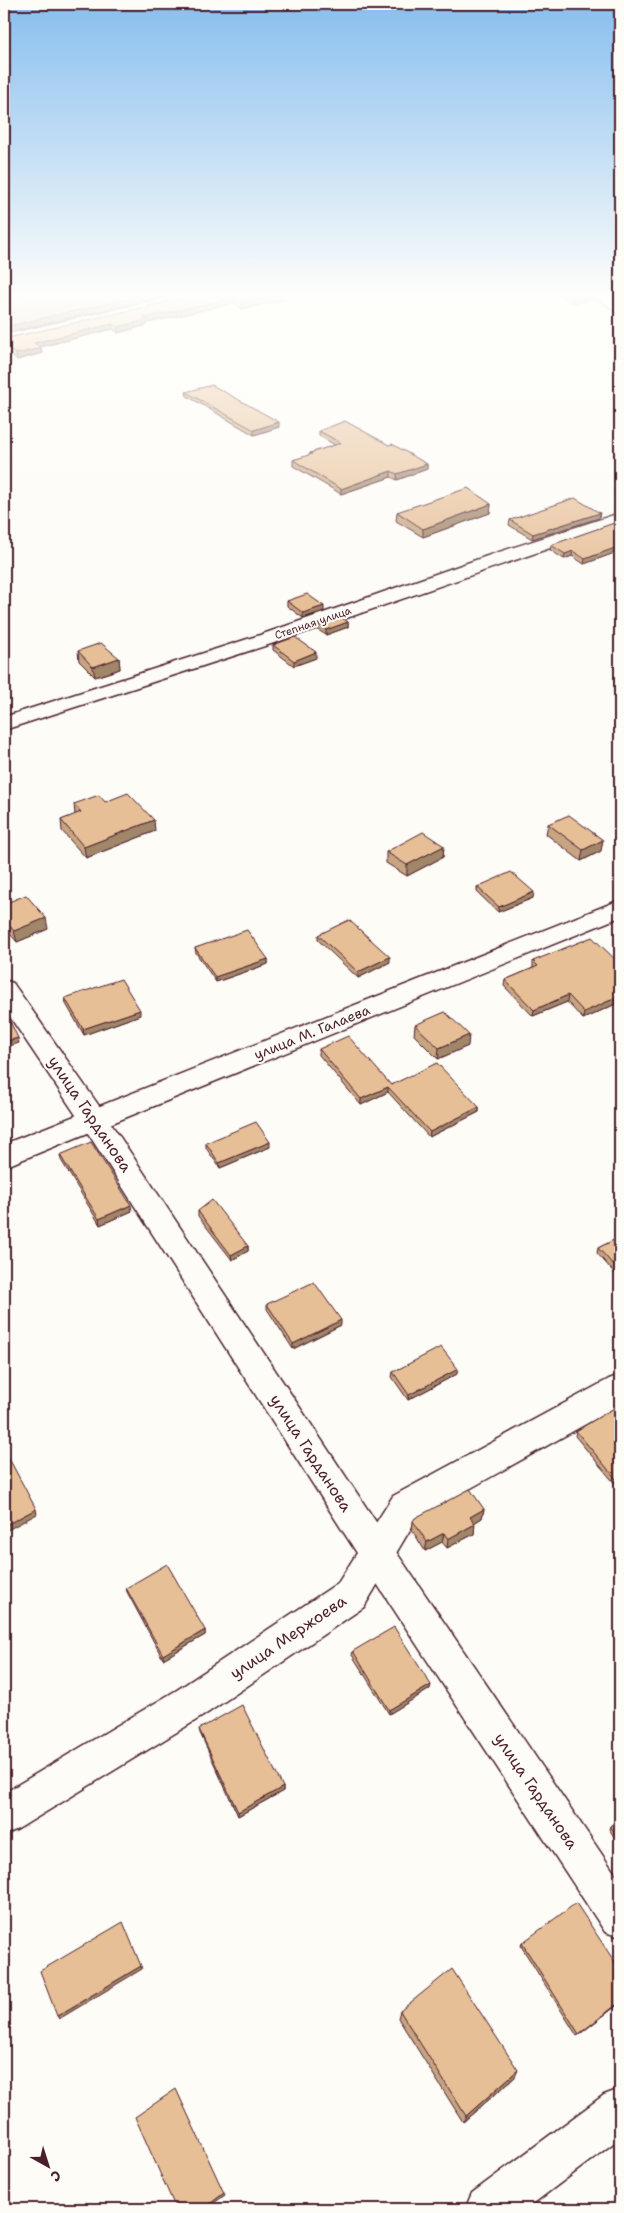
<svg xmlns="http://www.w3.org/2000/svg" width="624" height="2213" font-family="'Shantell Sans',sans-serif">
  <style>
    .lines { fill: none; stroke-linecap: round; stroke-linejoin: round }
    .street-casing { stroke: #4a1f2b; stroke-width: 3 }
    .secondary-casing { stroke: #4a1f2b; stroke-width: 3 }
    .street { fill: #fdfcf7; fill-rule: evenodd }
    .secondary { fill: #fdfcf7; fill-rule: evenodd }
    .wall { fill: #c7a482; stroke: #4a1f2b }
    .shaded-wall { fill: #a2866a; stroke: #4a1f2b }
    .building { fill: #e7bf97; stroke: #4a1f2b }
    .labels { text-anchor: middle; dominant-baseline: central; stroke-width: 4; stroke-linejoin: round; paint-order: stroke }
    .far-street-label { font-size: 11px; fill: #4a1f2b; stroke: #fdfcf7 }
    .street-label { font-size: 14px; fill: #4a1f2b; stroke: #fdfcf7 }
    .near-street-label { font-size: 16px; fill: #4a1f2b; stroke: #fdfcf7 }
  </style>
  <rect width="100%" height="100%" fill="#fdfcf7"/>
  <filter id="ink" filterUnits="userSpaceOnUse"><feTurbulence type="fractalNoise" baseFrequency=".02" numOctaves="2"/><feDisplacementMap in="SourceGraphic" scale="10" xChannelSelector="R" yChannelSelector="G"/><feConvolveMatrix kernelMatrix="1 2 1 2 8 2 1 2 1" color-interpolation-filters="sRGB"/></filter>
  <g filter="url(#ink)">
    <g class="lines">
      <defs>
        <path id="street" d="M191,292h26l-7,4 -206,47v-8z
          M587,292h17l16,9v10l-5,-1z
          M620,513v11l-346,119 -270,87v-13l256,-82 233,-81z
          M620,900v17l-616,250v-23z
          M620,1375v30l-203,113 -53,89 -161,109 -185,113 -14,6v-42l173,-103 161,-107 55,-87 216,-117z
          M620,2089v49l-94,71h-61l7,-16 132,-98z"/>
        <path id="secondary" d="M4,980l9,3 91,130 284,427 232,341v56l-15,-5 -241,-368 -280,-437 -80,-119z"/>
      </defs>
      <use href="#street" class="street-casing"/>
      <use href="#secondary" class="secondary-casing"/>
      <use href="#street" class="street"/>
      <use href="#secondary" class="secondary"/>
    </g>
    <path class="wall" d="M211,292l73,2v6l-42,9 -8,-6 -87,20v2l-29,8 -5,-4 -73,18 1,1 1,5 -25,7 -13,-9v-12z
      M554,292h41l-1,7 -22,4z
      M608,292h12v4l-3,-2 -4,1z
      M186,392l93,35 -25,8 -67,-39z
      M319,431l108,33v5l-30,11 -6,-3 -50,17 -48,-28v-6l17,-5v-2l25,-8 -16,-9z
      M620,467v10l-5,-4 1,-4z
      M491,504l-1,9 -67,24 -27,-16 1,-9z
      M599,518l-67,21 -23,-14 1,-5z
      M620,521v30l-36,13 -12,-8 -8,3 -14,-9 1,-5z
      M287,601l37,10 -21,7 -16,-12z
      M348,622v5l-22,8 -8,-5v-6z
      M273,645l43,13 -22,8 -21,-16z
      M78,651l41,7 1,11 -25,8 -16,-16z
      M105,802l50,29 -69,27 -24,-27 -1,-11 14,-5 -1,-11z
      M548,824l53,27 -20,10 -35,-27z
      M444,846l-1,11 -36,19 -21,-13v-11z
      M477,887l56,11 -35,14 -21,-20z
      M4,904l44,25 -31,13 -13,-15z
      M318,935l72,27 -32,16 -40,-38z
      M195,948l73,11v5l-52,18 -20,-29z
      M533,961l87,3v38l-37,17 -16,-17 -34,14 -29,-30 1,-6 28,-12z
      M65,998l75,17 -56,20 -18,-31z
      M415,1025l53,21 -30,13 -24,-24z
      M319,1049l72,36 88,22v5l-50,25 -41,-45 -27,13 -42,-50z
      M206,1143l64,4 -50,21 -14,-20z
      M60,1155l72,56 -32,14 -39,-65z
      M198,1211l50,35v5l-16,9 -34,-44z
      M620,1237v37l-3,2 -20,-23 1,-5z
      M267,1304l74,21 -48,24 -26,-40z
      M393,1372l64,2 -49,26 -16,-23z
      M620,1406v76l-4,3 -41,-49 1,-5z
      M484,1509l-2,9 -8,5v11l-27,14 -5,-6 -17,9 -13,-21 1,-9z
      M126,1588l79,42v5l-42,24 -36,-67z
      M353,1651l77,38 -41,25 -37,-59z
      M199,1729l84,58v4l-45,25 -38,-83z
      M620,1818v28l-11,-17 1,-3z
      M522,1943l98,27v33l-43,33 -56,-90z
      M400,2011l115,66 -52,45 -65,-104z"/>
    <path class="shaded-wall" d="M158,292h24l-178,41v-6z
      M589,292h6l-1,7 -22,4 1,-8z
      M614,292h4l-1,2 -4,1z
      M284,294v6l-42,9v-6z
      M234,298v5l-87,20v2l-29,8v-6l26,-9z
      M112,324l1,5 -78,19 -1,-5z
      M41,348l1,5 -25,7 -1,-6z
      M279,422v5l-25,8v-5z
      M427,464v5l-30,11v-6z
      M391,471v6l-50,17v-5z
      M491,504l-1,9 -67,24v-8z
      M600,513l-1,5 -67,21 1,-5z
      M620,546v5l-36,13 1,-5z
      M573,551l-1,5 -8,3 1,-5z
      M324,606v5l-21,7v-5z
      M348,622v5l-22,8v-5z
      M316,652v6l-22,8v-5z
      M119,658l1,11 -25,8 -2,-10z
      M154,820l1,11 -69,27 -2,-11z
      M603,840l-2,11 -20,10 2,-11z
      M444,846l-1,11 -36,19v-11z
      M534,892l-1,6 -35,14 1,-5z
      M46,918l2,11 -31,13 -3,-11z
      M390,957v5l-32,16v-6z
      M268,959v5l-52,18 -1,-5z
      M568,995l-1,7 -34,14 1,-6z
      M620,996v6l-37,17 1,-7z
      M140,1010v5l-56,20 -1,-6z
      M469,1035l-1,11 -30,13 1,-11z
      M18,1038l1,5 -15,5v-6z
      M388,1087v5l-27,13v-6z
      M479,1107v5l-50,25 1,-5z
      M270,1142v5l-50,21 -1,-5z
      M131,1205l1,6 -32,14 -1,-6z
      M248,1246v5l-16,9 -1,-5z
      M620,1270v4l-3,2 2,-5z
      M341,1320v5l-48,24v-5z
      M458,1369l-1,5 -49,26 1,-5z
      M620,1479v3l-4,3 1,-5z
      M36,1509l1,5 -33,18v-6z
      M484,1509l-2,9 -13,8 1,-9z
      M475,1524l-1,10 -27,14 1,-9z
      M444,1533l-2,9 -17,9 2,-9z
      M205,1630v5l-42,24v-4z
      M431,1685l-1,4 -41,25v-4z
      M283,1787v4l-45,25v-4z
      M141,1966l1,3 -83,50 -2,-3z
      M620,2002v1l-43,33 2,-2z
      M518,2070l-3,7 -52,45 3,-6z
      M224,2193l1,2 -19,14h-3z"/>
    <path class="building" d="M47,292h46l3,3 13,-3h49l-154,35v-26l25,-6z
      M211,292h70l3,2 -42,9 -8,-5 -90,20 3,2 -29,7 -6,-3 -78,19 7,5 -25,6 -12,-8v-7z
      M568,292h21l-16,3z
      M212,385l67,37 -25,8 -68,-38z
      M345,421l44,24 3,-1 35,20 -30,10 -6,-3 -50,18 -48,-29 19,-6 -2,-1 31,-10 -22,-12z
      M620,467v4l-4,-2z
      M468,488l23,16 -68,25 -26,-17z
      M575,498l25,15 -67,21 -23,-14z
      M620,521v25l-35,13 -12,-8 -8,3 -14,-9z
      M307,594l17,12 -21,7 -16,-12z
      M341,617l7,5 -22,8 -8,-6z
      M295,637l21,15 -22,9 -21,-16z
      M101,643l18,15 -26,9 -15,-16z
      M128,793l26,27 -70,27 -23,-27 20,-8 -7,-8 25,-9 6,7z
      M569,815l34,25 -20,10 -35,-26z
      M423,832l21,14 -37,19 -21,-13z
      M511,872l23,20 -35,15 -22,-20z
      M26,895l20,23 -32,13 -10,-12v-15z
      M349,920l41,37 -32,15 -40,-37z
      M247,930l21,29 -53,18 -20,-29z
      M592,937l28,27v32l-36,16 -16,-17 -34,15 -29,-30 33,-14 -5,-5z
      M121,979l19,31 -57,19 -18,-31z
      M4,1011h1l13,27 -14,4z
      M445,1012l24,23 -30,13 -24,-23z
      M348,1036l43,49 46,-22 42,44 -49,25 -42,-45 -27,12 -42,-50z
      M256,1122l14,20 -51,21 -13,-20z
      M91,1142l40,63 -32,14 -39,-64z
      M212,1200l36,46 -17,9 -33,-44z
      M620,1237v33l-1,1 -21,-23z
      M314,1282l27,38 -48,24 -26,-40z
      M441,1347l17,22 -49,26 -16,-23z
      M619,1405l1,1v73l-3,1 -41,-49z
      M4,1451h1l31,58 -32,17z
      M470,1489l14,20 -14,8 5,7 -27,15 -4,-6 -17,9 -14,-21 2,-3z
      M167,1564l38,66 -42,25 -37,-67z
      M394,1627l37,58 -42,25 -36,-59z
      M242,1705l41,82 -45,25 -39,-83z
      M620,1818v21l-10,-13z
      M576,1903l44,67v32l-41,32 -57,-91z
      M123,1922l18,44 -84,50 -17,-45z
      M452,1969l66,101 -52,46 -66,-105z
      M176,2089l48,104 -21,16h-27l-41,-92z"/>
  </g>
  <linearGradient id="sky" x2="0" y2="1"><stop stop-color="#88beee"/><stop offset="0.49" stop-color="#fefefb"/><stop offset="1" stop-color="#fefefb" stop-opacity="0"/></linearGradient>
  <rect width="624" height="602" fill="url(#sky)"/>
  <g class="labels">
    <g class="far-street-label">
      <text transform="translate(313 623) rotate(-19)">Степная улица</text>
    </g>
    <g class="street-label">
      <text transform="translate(312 1032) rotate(-22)">улица М. Галаева</text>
    </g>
    <g class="near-street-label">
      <text transform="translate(90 1114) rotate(56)">улица Гарданова</text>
      <text transform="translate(311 1453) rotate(57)">улица Гарданова</text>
      <text transform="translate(288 1637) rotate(-34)">улица Мержоева</text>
      <text transform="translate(536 1791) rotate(56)">улица Гарданова</text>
    </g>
  </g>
  <rect width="624" height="2213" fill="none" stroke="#fdfcf7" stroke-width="20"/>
  <rect x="10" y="10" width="604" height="2193" fill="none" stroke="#4a1f2b" stroke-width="2" filter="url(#ink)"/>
  <g transform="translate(48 2166) rotate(141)" stroke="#fdfcf7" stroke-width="4" paint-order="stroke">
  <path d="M0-4L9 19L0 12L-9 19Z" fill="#4a1f2b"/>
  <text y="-8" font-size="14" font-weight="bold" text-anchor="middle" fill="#4a1f2b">С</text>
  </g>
</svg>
